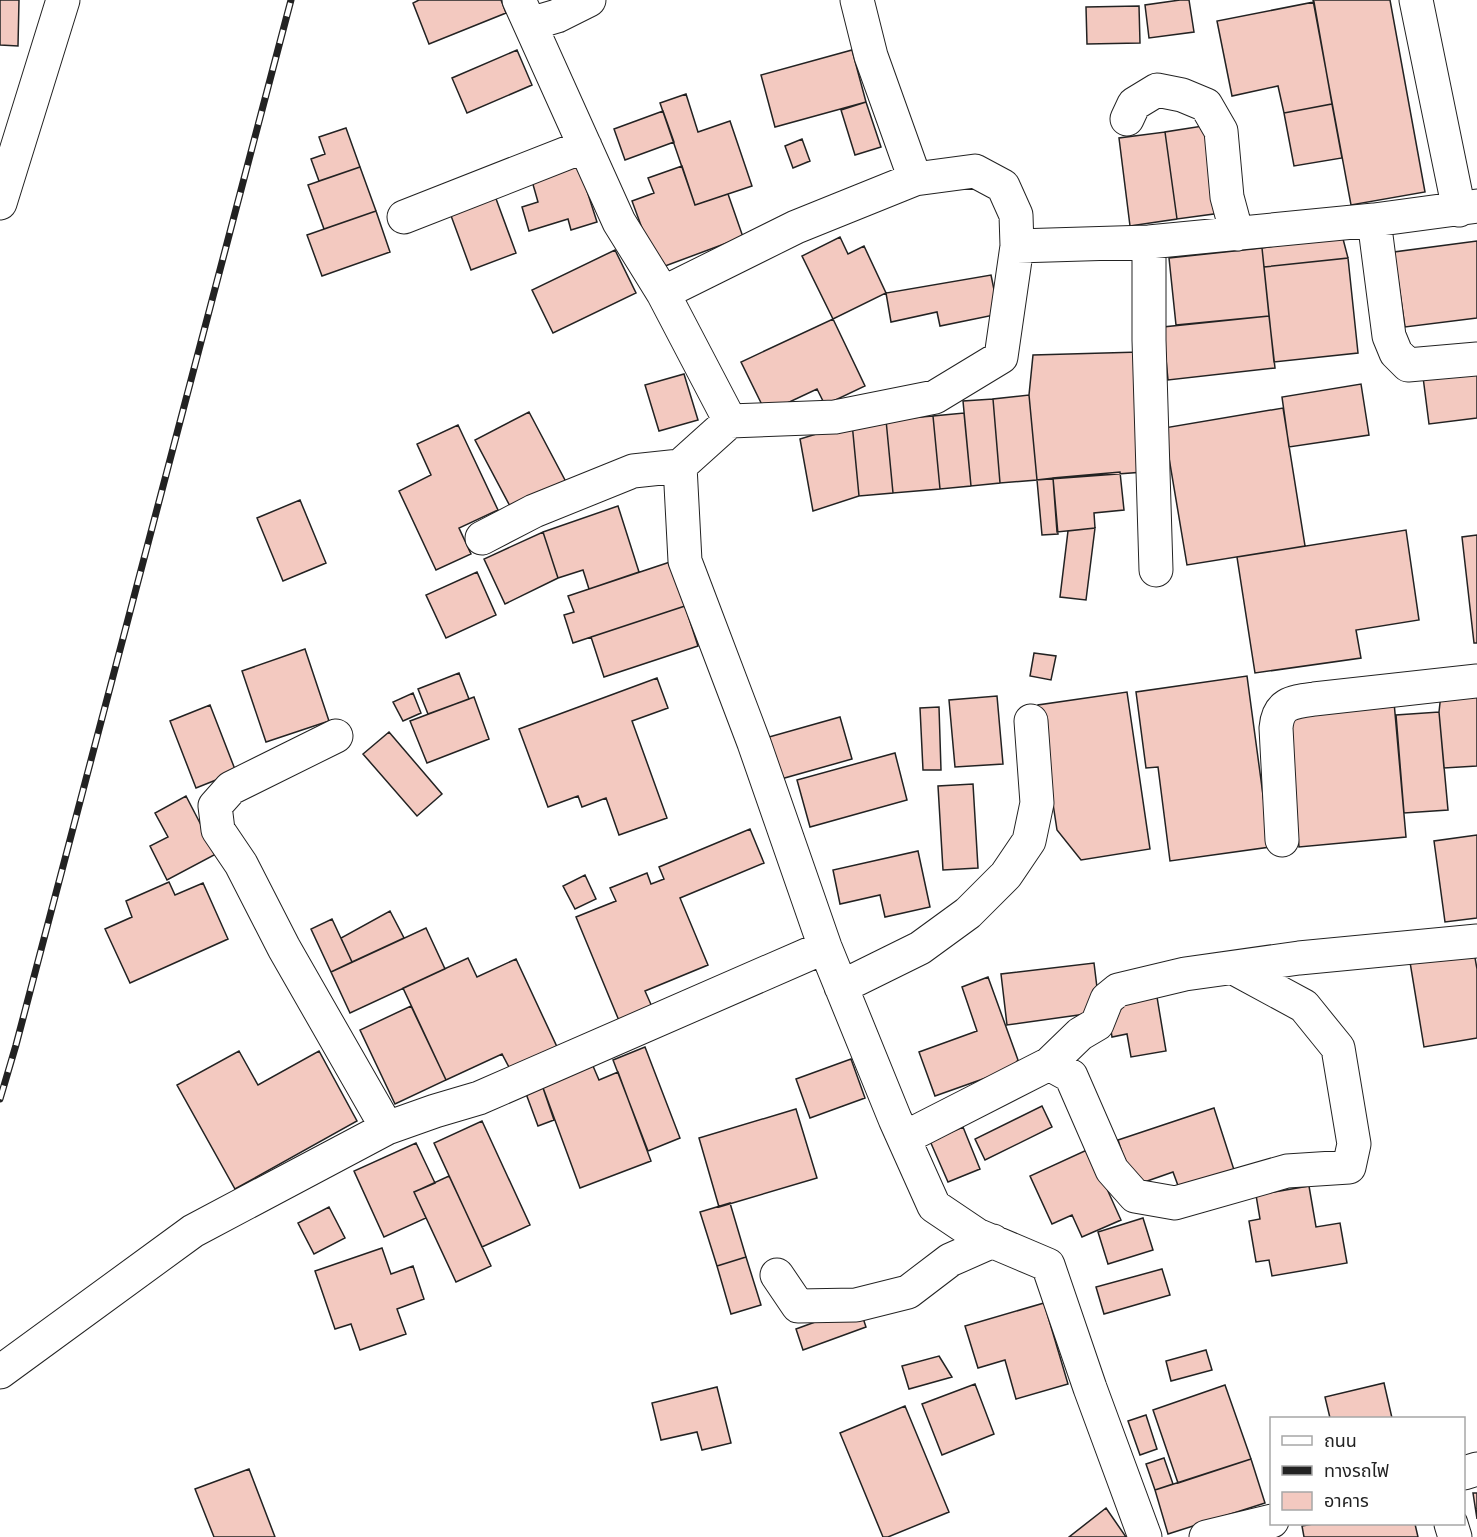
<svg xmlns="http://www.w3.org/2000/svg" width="1477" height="1537" font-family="'Source Sans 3','Noto Sans Thai',sans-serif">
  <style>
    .building { fill: #f3c9c0; stroke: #222; stroke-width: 1.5 }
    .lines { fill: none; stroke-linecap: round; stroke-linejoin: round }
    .minor-casing { stroke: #222; stroke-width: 35 }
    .minor { stroke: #fff; stroke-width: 33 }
    .rail-casing { stroke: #222; stroke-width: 7 }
    .rail { stroke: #fff; stroke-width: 4.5; stroke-dasharray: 14; stroke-linecap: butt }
  </style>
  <rect width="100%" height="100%" fill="#fff"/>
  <path class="building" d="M0,0h19l-1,46 -18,-1z
    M419,0h82l5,13 -77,31 -16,-41z
    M1180,0h9l5,32 -45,6 -4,-33z
    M1313,0h77l35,192 -74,13z
    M1314,2l18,102 -48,9 -6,-27 -46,10 -15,-75z
    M1139,6l1,37 -53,1 -1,-37z
    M517,50l15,35 -65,28 -15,-35z
    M852,50l14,52 -91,25 -14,-52z
    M686,94l12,38 32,-11 22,65 -57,19 -35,-102z
    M866,102l15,45 -26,8 -14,-45z
    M1332,104l10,54 -48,8 -10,-53z
    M663,111l11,31 -49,18 -11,-31z
    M1209,125l12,88 -44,6 -12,-87z
    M346,128l14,39 -41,14 -8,-22 14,-5 -6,-17z
    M1165,132l12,87 -47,7 -11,-88z
    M802,139l8,22 -17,7 -8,-22z
    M579,166l18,56 -26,8 -3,-11 -39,12 -7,-24 16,-5 -6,-21z
    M682,166l13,39 33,-11 15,43 -86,32 -25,-68 22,-8 -6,-15z
    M360,167l16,44 -52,18 -16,-44z
    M495,196l21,57 -45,17 -21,-57z
    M376,211l14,41 -68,24 -15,-41z
    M1342,235l6,23 -84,9 -2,-19z
    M840,237l8,17 16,-8 22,47 -53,26 -31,-63z
    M1477,241v77l-72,9 -11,-75z
    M1262,248l7,68 -93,9 -7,-67z
    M615,250l21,43 -83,40 -21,-43z
    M1348,258l10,95 -84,9 -10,-95z
    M991,275l8,39 -59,12 -3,-14 -46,10 -5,-29z
    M1269,316l6,52 -107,12 -5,-53z
    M833,319l32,67 -40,19 -8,-16 -51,24 -25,-51z
    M1140,352l4,120 -107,8 -8,-85 4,-40z
    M1477,370v48l-48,6 -6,-47z
    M684,374l14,46 -39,11 -14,-46z
    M1361,384l8,51 -80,12 -7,-50z
    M1029,395l8,85 -37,3 -7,-84z
    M993,399l7,84 -29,3 -8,-85z
    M1283,408l22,138 -118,19 -23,-137z
    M529,412l37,70 -54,28 -37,-70z
    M964,413l7,73 -31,3 -7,-73z
    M933,416l7,73 -47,4 -7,-73z
    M886,420l7,73 -34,3 -7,-73z
    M852,423l7,73 -46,15 -13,-72z
    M458,425l40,85 -39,18 12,26 -35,16 -37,-79 32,-16 -14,-31z
    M1120,472l4,38 -30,3 1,15 -38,4 -4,-54z
    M1053,478l5,56 -16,1 -5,-55z
    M300,500l26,63 -43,18 -26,-63z
    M618,506l21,66 -50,17 -6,-19 -25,8 -15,-46z
    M1095,528l-9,72 -26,-3 8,-66z
    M1406,530l13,90 -63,10 5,28 -106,15 -18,-116z
    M543,532l15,46 -53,26 -21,-45z
    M1477,535v108h-3l-12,-106z
    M670,562l15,44 -112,37 -9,-28 10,-3 -6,-16z
    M477,572l19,43 -50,23 -20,-43z
    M685,606l13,40 -94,31 -13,-40z
    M305,649l24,72 -63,21 -24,-71z
    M1034,653l22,3 -5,24 -21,-4z
    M459,673l10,26 -41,15 -10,-25z
    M1247,676l23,171 -100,14 -12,-94 -12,1 -10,-76z
    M657,678l11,30 -36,13 35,97 -48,17 -13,-37 -24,9 -4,-11 -30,11 -29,-78z
    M1127,692l23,157 -69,11 -24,-30 -19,-125z
    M1477,692v74l-33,2 -5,-56 2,-18z
    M413,693l8,20 -18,8 -10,-19z
    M997,696l6,68 -48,3 -6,-67z
    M474,697l15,42 -62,24 -17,-42z
    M1394,702l12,135 -107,10 -12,-136z
    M210,705l26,67 -40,16 -26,-67z
    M939,707l2,63h-18l-3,-62z
    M1439,712l9,98 -44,3 -8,-98z
    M840,717l12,42 -71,20 -12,-42z
    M389,732l53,62 -25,22 -54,-62z
    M895,753l12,47 -97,27 -13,-47z
    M973,784l5,84 -35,2 -5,-84z
    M186,796l30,58 -49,26 -17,-34 18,-9 -13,-24z
    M750,829l14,34 -84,35 28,67 -63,26 8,18 -33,14 -44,-106 40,-16 -6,-13 37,-15 4,11 13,-5 -5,-12z
    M1477,835v83l-32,4 -11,-81z
    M918,851l12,56 -45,10 -5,-22 -40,9 -7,-34z
    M585,875l11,24 -21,10 -12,-23z
    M169,882l6,13 28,-12 25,56 -98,44 -25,-54 27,-12 -6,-16z
    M390,911l14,27 -52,24 -11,-24z
    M332,919l20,43 -21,10 -20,-43z
    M426,928l19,41 -95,44 -19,-41z
    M1474,952l3,17v69l-53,9 -14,-85z
    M468,958l9,19 39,-18 42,90 -47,22 -9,-17 -56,26 -43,-92z
    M1094,963l6,49 -93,13 -6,-51z
    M988,977l30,83 -7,9 -76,27 -16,-44 58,-21 -15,-44z
    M1156,991l10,60 -35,6 -4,-23 -15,3 -4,-26 13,-2 -1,-12z
    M411,1006l35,74 -51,24 -35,-74z
    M645,1047l35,91 -32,13 -35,-91z
    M239,1051l19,34 61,-34 38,70 -122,68 -58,-104z
    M851,1059l14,39 -55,20 -14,-39z
    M593,1066l6,14 19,-8 33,89 -71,27 -38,-103z
    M542,1085l12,35 -16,6 -13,-35z
    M1042,1106l10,21 -67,33 -10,-21z
    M1214,1108l21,65 -55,18 -7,-19 -40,14 -15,-46z
    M796,1109l21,69 -98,29 -20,-69z
    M482,1121l48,104 -48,22 -48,-104z
    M963,1127l17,42 -32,13 -18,-41z
    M416,1143l19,40 -21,9 12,26 -42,19 -30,-66z
    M1089,1149l32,71 -39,17 -10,-22 -20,9 -22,-48z
    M449,1176l42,90 -35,16 -42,-90z
    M1309,1186l7,41 24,-4 7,40 -75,13 -3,-16 -13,2 -7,-41 11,-2 -4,-24z
    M730,1203l16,54 -29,9 -17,-54z
    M329,1207l16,31 -31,16 -16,-31z
    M1143,1218l10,32 -45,14 -10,-32z
    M382,1248l9,26 22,-8 11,33 -27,10 9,25 -46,16 -9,-26 -16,5 -20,-58z
    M746,1257l15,48 -30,9 -14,-48z
    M1162,1269l8,26 -66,19 -8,-27z
    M1044,1303l24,81 -52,15 -11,-39 -27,8 -13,-42z
    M859,1306l7,21 -63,23 -7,-21z
    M1206,1350l6,20 -41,11 -5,-20z
    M939,1356l13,21 -43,12 -7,-23z
    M1384,1383l8,35h-62l-5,-21z
    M975,1384l19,50 -52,21 -20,-51z
    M1225,1385l26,74 -73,24 -25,-73z
    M717,1387l14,56 -29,7 -5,-18 -36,8 -9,-37z
    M905,1406l44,106 -61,25h-5l-43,-104z
    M1146,1415l11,34 -17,6 -12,-34z
    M1164,1458l9,26 -18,6 -9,-26z
    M1251,1459l14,44 -97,31 -13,-44z
    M249,1469l26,68h-61l-19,-48z
    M1473,1493h4v26z
    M1106,1508l20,29h-57z
    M1313,1524h102l3,13h-114l-2,-11z"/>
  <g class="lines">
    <defs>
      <path id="minor" d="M519,0l100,222 44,71 67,128 -50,45 5,95 69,182 71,204 70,172 39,87 43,29 71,30 42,123 55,149
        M857,0l14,56 44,123
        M1416,0l43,210
        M530,24l27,-8 32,-16
        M1127,119l7,-15 23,-14 25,5 24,10 15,26 6,66 10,37
        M0,203l63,-203
        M404,217l181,-71
        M1374,220l15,116 7,17 12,12 69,-6
        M1149,242v98l7,230
        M1017,246l132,-4 225,-22 103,-14
        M663,293l133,-66 119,-48 60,-8 28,15 13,29 1,31 -16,111 -66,40 -100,20 -105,4
        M482,538l52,-27 99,-40 47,-5
        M336,736l-105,52 -16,18 3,24 23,34 43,84 103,180
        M1282,840l-6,-112c2,-25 16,-26 38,-29l163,-18
        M841,987l79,-39 48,-35 38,-38 23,-34 8,-38 -6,-82
        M1049,1064l22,12 41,94 23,26 40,7 112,-32 62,-4 5,-23 -16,-96 -34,-42 -70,-38
        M904,1138l145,-74 31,-30 17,-10 10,-25 11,-9 67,-16 114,-16 178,-17
        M777,1275l21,31 58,-1 52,-13 42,-32 43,-19
        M0,1372l193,-141 194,-103 48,-17 44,-13 346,-151
        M1464,1473l13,-4
        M1451,1524l4,13
        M1206,1537l66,-16"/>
    </defs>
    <use href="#minor" class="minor-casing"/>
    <use href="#minor" class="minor"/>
    <defs>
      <path id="rail" d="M0,1099l16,-54 275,-1045"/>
    </defs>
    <use href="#rail" class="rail-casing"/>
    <use href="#rail" class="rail"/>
  </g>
  <rect x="1270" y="1417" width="195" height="108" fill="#ffffff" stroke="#a7a7a7" stroke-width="1.5"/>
  <rect x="1282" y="1436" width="30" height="9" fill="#ffffff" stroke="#a7a7a7" stroke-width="1.5"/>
  <text x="1324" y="1447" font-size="18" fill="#222222">ถนน</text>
  <rect x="1282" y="1466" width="30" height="9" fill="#222222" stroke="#a7a7a7" stroke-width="1.5"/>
  <text x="1324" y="1477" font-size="18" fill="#222222">ทางรถไฟ</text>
  <rect x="1282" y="1492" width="30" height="18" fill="#f3c9c0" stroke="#a7a7a7" stroke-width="1.5"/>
  <text x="1324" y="1507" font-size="18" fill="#222222">อาคาร</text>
</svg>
